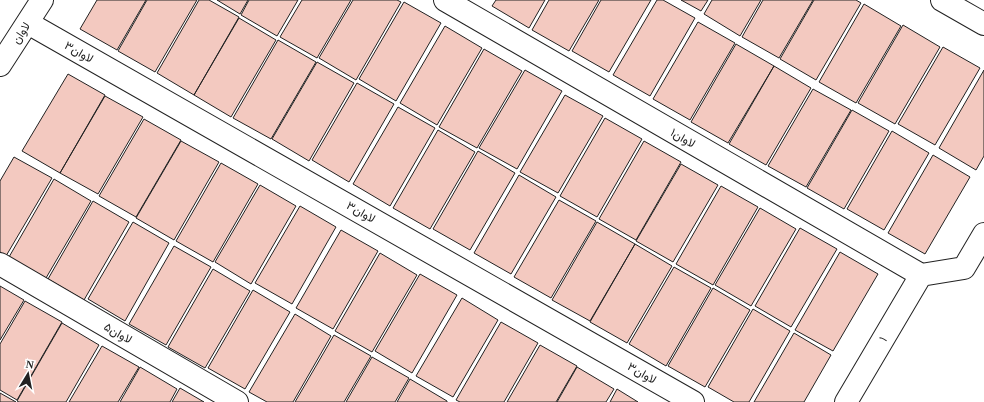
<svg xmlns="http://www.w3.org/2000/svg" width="984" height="402" font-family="'Times New Roman',Vazirmatn,serif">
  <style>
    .building { fill: #f3c9c0; stroke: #222 }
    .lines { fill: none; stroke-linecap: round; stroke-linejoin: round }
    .street-casing { stroke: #222; stroke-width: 24 }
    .secondary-casing { stroke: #222; stroke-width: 24 }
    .street { stroke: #fff; stroke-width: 22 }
    .secondary { stroke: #fff; stroke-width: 22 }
    .labels { text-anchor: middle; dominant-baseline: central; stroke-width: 3; stroke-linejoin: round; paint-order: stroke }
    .street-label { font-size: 12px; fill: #222; stroke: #fff }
  </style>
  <rect width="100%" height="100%" fill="#fff"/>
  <path class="building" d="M97,0h49l-29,50 -37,-21z
    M147,0h50l-42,72 -37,-21z
    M199,0h10l30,17 -45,78 -37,-22z
    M217,0h31l-8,14z
    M249,0h49l-21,36 -36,-21z
    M302,0h49l-34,58 -37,-21z
    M353,0h44l4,2 -45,78 -37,-22z
    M496,0h49l-16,28 -37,-22z
    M549,0h50l-30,51 -37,-21z
    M601,0h50l-42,72 -37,-21z
    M657,0h6l32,18 -45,78 -37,-21z
    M681,0h27l-7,11z
    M712,0h49l-21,36 -36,-22z
    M763,0h50l-34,58 -37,-21z
    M814,0h42l5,3 -45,77 -36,-21z
    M404,2l37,21 -45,78 -37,-22z
    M864,4l37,22 -45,77 -37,-21z
    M239,18l37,22 -45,77 -37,-22z
    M698,22l37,21 -45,77 -37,-21z
    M903,25l37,22 -45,77 -37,-21z
    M445,26l37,22 -45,77 -37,-22z
    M278,40l38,22 -45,77 -38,-21z
    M736,44l38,22 -46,77 -37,-21z
    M943,47l37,21 -45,77 -37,-21z
    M484,49l38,22 -45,77 -38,-21z
    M317,62l37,21 -45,78 -37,-22z
    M774,66l37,22 -45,77 -37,-21z
    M525,70l37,21 -45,78 -38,-21z
    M984,70v86l-8,14 -37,-22z
    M68,74l37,21 -45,78 -38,-22z
    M357,83l37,21 -45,78 -37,-22z
    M813,89l38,21 -45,77 -38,-21z
    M565,95l38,21 -45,77 -38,-21z
    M105,96l38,21 -45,77 -38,-21z
    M398,107l37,21 -45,78 -37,-22z
    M852,110l37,21 -45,78 -37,-21z
    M605,118l37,21 -45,78 -37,-21z
    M144,119l37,21 -45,77 -37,-21z
    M438,130l37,22 -45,77 -37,-21z
    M892,131l37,22 -45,77 -37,-21z
    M181,141l38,21 -45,78 -38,-22z
    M644,141l37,21 -45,78 -37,-21z
    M478,151l37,22 -45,77 -37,-21z
    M933,155l37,22 -45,77 -37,-21z
    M14,157l38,21 -46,78 -6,-4v-71z
    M221,163l37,21 -45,78 -37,-21z
    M681,164l37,21 -45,77 -37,-21z
    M519,175l37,22 -45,77 -37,-21z
    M54,179l37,22 -45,77 -37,-21z
    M260,185l36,21 -45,78 -36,-22z
    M721,186l37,21 -45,78 -37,-21z
    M559,200l37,21 -45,77 -37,-21z
    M93,201l36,21 -45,78 -36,-21z
    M300,206l36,21 -44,77 -37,-21z
    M760,208l36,21 -45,77 -36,-21z
    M133,222l36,21 -44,78 -37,-22z
    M597,222l38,22 -45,77 -38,-21z
    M800,228l37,21 -46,78 -36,-21z
    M341,230l37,21 -45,78 -37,-21z
    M635,244l37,22 -45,77 -37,-21z
    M174,246l37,21 -45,78 -37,-21z
    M840,252l38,22 -45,77 -38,-21z
    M380,253l37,22 -45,77 -37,-21z
    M674,267l37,21 -45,78 -37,-22z
    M213,269l37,22 -45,77 -37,-21z
    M420,274l37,21 -45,78 -37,-22z
    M0,286l24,14 -24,40z
    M713,288l37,22 -45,77 -37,-21z
    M253,290l37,22 -45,77 -37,-21z
    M462,298l36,22 -45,77 -37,-21z
    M25,301l37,21 -45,78 -17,-10v-46z
    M753,309l37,22 -41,71h-15l-26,-15z
    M295,314l36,22 -38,66h-26l-18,-10z
    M501,322l37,21 -34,59h-44l-4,-2z
    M62,323l37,22 -33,57h-47l-2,-1z
    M794,333l37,22 -27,47h-50z
    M334,335l37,21 -27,46h-49z
    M540,345l37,21 -21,36h-49z
    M102,346l37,21 -21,35h-49z
    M372,357l37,21 -14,24h-49z
    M140,367l37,22 -7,13h-50z
    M577,367l37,22 -8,13h-49z
    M410,379l37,22v1h-50z
    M180,388l24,14h-32z
    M617,389l21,13h-28z
    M0,393l16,9h-16z"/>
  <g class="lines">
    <defs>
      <path id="street" d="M445,0l476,275
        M28,23l665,379
        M0,264l237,138
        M921,275l43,-7 20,-34
        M846,402l75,-127"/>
      <path id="secondary" d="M942,0l42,24
        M0,65l42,-65"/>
    </defs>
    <use href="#street" class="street-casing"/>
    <use href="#secondary" class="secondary-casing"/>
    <use href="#street" class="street"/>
    <use href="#secondary" class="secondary"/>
  </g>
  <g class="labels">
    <g class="street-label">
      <text transform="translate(21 33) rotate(-57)">لاوان</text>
      <text transform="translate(79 52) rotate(30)">۳لاوان</text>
      <text transform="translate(683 138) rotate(30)">۱لاوان</text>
      <text transform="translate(361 212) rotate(30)">۳لاوان</text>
      <text transform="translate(118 333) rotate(30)">۵لاوان</text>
      <text transform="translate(883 339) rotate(-59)">۱</text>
      <text transform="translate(642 373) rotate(30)">۳لاوان</text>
    </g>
  </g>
  <g transform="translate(28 374) rotate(10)" stroke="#ffffff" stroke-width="3" paint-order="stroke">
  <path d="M0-3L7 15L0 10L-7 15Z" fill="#222222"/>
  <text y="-6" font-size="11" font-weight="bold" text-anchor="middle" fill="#222222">N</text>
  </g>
</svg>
